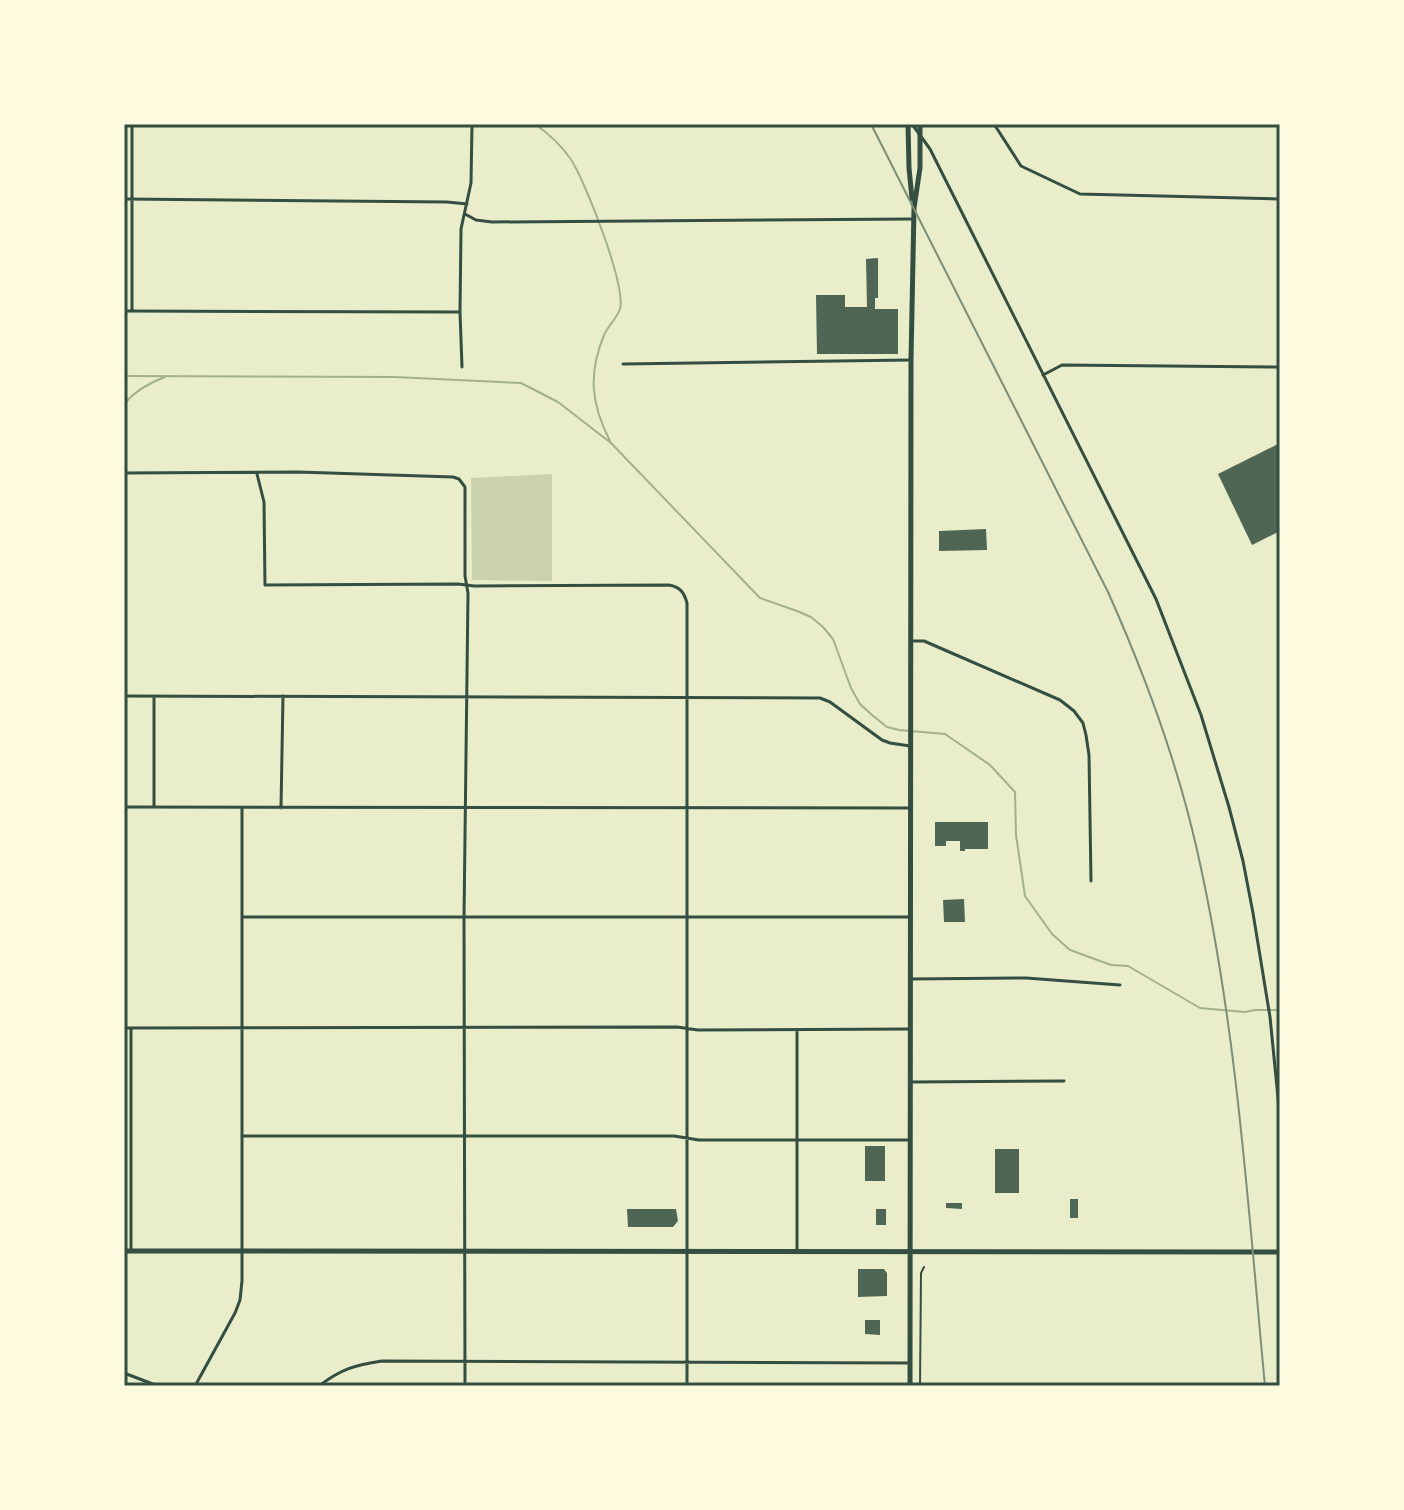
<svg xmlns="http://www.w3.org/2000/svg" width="1404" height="1510" font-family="'Sofia Sans Condensed',sans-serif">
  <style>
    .green { fill: #cad2ad }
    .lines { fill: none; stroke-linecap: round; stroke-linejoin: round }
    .stream { stroke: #a3b18a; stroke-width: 2 }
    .building { fill: #4f6655 }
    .path { stroke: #344e41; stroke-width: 2 }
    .minor { stroke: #344e41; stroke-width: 3 }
    .secondary { stroke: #344e41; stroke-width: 5 }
    .rail { stroke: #7c8e77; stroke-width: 2 }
    .neatline { fill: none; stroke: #344e41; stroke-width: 3 }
  </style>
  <rect width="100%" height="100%" fill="#e9edc9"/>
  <path class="green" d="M552,474v107l-80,-1 -1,-102z"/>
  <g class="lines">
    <path class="stream" d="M535,124c14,10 25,20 35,34 15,22 56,127 50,151 -3,9 -12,17 -16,26 -16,39 -13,69 6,106
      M124,376l271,1 126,6 37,19 53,41 149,155 37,13 14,6 12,10 10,12 18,49 9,16 12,11 15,12 12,3 46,4 45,31 25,27 1,43 9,61 27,38 18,16 41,15 17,1 72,42 45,4 10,-2h25
      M124,404c11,-13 25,-21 41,-27"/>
  </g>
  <path class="building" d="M878,258v40h-3v11h23v45h-81l-1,-59h29v12h22l-1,-48z
    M1280,443v88l-28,14 -34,-71z
    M986,529l1,21 -48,1v-20z
    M935,822h53v27h-23v2h-5v-10h-14v5h-11z
    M964,899l1,23h-21l-1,-22z
    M865,1146h20v35h-20z
    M995,1149h24v44h-24z
    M1070,1199h8v19h-8z
    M946,1203h16v6l-16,-1z
    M627,1209h49l2,12 -5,6h-45z
    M876,1209h10v16h-10z
    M858,1269h26l3,4v23l-29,1z
    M865,1320h15v15l-15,-1z"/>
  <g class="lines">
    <path class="path" d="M920,1386l1,-113 3,-6"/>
    <path class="minor" d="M132,124v187
      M912,124l18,25 226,450 45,116 28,92 14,54 10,52 17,104 10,101
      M994,124l27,42 59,28 200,5
      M124,199l323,3 20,2
      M465,214l11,6 16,2 420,-3
      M124,311l336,1
      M623,364l288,-4
      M462,367l-2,-55 1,-83 10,-46 1,-59
      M1043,375l19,-10 218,2
      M124,473l174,-1 155,5 6,2 6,8v89l3,17 -4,325 1,468
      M257,474l7,28 1,83 193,-1 16,2 195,-1c11,2 15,7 18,18v783
      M910,641h14l136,59 14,11 9,12 3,12 3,20 2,126
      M124,696l696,2 10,4 52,38 8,3 20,3
      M154,696v111
      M124,807l786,1
      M281,808l2,-112
      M243,917h667
      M910,979l116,-1 94,7
      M124,1028l553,-1 21,3 211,-1
      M797,1030v220
      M913,1082l151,-1
      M242,1136h432l25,4h210
      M131,1251v-223
      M124,1373l34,13
      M195,1386l40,-73 5,-13 2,-19v-473
      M319,1386c22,-17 36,-21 63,-25l527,2"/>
    <path class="secondary" d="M908,124l1,44 3,31
      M124,1251l1156,1
      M910,1386l1,-1026 3,-152 6,-40v-44"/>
    <path class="rail" d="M871,124l237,468c37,83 69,169 89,258 40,176 51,357 68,536"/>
  </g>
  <rect width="1404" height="1510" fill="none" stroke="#fefae0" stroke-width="252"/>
  <rect x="126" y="126" width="1152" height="1258" class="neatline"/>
</svg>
